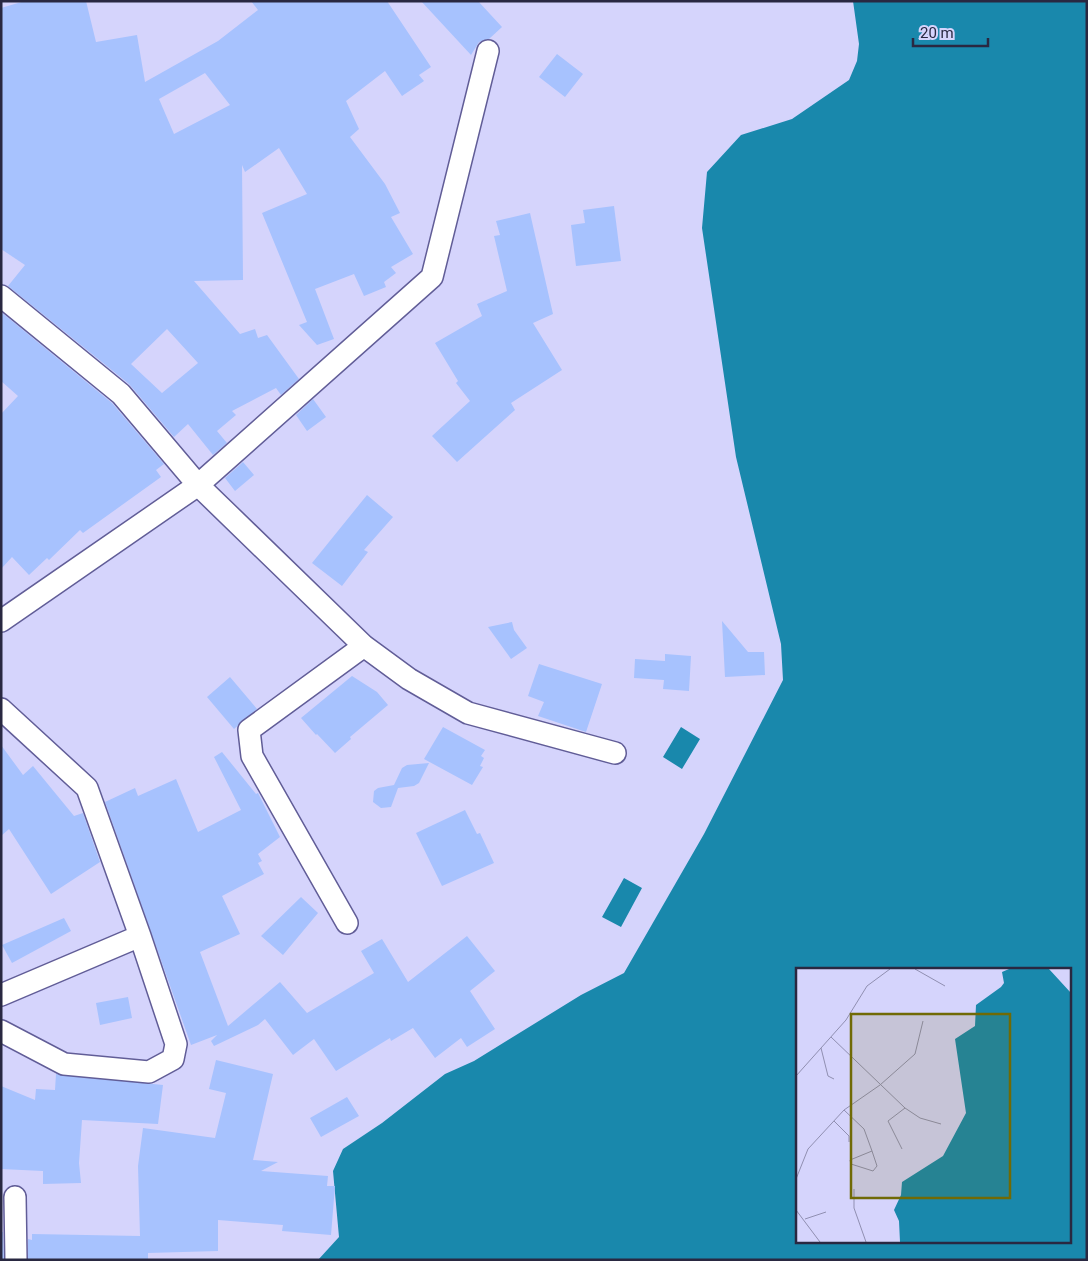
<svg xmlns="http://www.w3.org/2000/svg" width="1088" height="1261" font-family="Roboto,sans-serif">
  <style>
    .water { fill: #1988ac; fill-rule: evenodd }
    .building { fill: #a7c2fe; fill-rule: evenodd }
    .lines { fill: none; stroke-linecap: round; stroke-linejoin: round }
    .street-casing { stroke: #615d97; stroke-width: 24 }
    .street { stroke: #fff; stroke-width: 21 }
    .inset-road { fill: none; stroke: #908fb1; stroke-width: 1 }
    .view { fill: #706a05; fill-opacity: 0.15; stroke: #706a05; stroke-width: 2.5 }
    .inset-edge { fill: none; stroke: #292841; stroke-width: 2.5 }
  </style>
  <rect width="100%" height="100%" fill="#d5d4fc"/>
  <path class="water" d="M853,1h234v1259h-769l21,-23 -6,-66 10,-22 39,-26 63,-49 29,-13 107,-66 43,-22 80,-139 79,-154 -2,-36 -45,-187 -34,-229 5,-56 34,-37 51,-16 57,-39 8,-19 2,-17zM797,970h272v272h-272z
    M681,727l19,12 -18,30 -19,-12z
    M624,878l18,10 -21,39 -19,-10z"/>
  <path class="building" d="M25,1h61l10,41 41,-7 8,47 73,-41 40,-31 -7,-9h136l44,66 -12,8 5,6 -22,15 -17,-25 -39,30 13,28 -9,8 35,47 15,29 -9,4 22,37 -22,13 5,6 -12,9 2,5 -22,9 -10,-22 -39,15 19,50 -17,6 -18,-20 8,-3 -45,-109 45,-19 -28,-46 -34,24 -3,-7 1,115 -49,1 46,53 15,-5 3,9 9,-3 32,44 -18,16 -5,-7 -44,23 4,4 -19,16 10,12 -14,12 -25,-31 -14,13 -45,-53 -121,-98 17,-21 -24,-16v-241zM205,73l25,32 -56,29 -15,-35zM167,329l31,34 -36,30 -31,-29z
    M421,1h57l24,26 -13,12 -10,3 -8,13z
    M557,54l26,20 -18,23 -26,-20z
    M614,206l7,55 -45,5 -5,-41 14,-2 -2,-13z
    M530,213l23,101 -20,9 29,47 -51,33 4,7 -58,52 -25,-26 38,-35 -14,-18 2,-2 -23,-38 47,-27 -5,-12 30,-13 -13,-55 6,-1 -4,-14z
    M1,312l111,91 52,61 -8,6 5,7 -78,56 -3,-3 -31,30 -2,-2 -18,17 -17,-18 -11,12v-155l17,-18 -17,-15z
    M313,399l13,18 -19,14 -11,-16z
    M243,462l11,13 -19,16 -10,-13z
    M367,495l26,22 -29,33 4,2 -26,34 -30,-23z
    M722,621l26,31h16l1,23 -40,2z
    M512,622l2,8 13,18 -16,11 -23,-32z
    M665,654l26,2 -2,35 -26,-2 1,-9 -30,-2 1,-19 30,2z
    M539,664l63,20 -16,48 -48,-16 6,-14 -16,-6z
    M352,676l25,16 11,13 -38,32 1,2 -16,14 -18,-19 -1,1 -15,-17z
    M230,677l27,32 -23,20 -27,-32z
    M443,727l42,23 -4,6 3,2 -4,8 3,1 -11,18 -48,-26z
    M1,745l22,30 10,-9 41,50 9,-3 17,49 -49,32 -42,-65 -8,7z
    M222,752l34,42 2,-1 22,44 -22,17 4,7 -4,2 6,11 -42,22 18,38 -40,18 28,74 52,-44 27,31 67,-40 -13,-22 21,-12 26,43 59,-46 28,35 -25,20 25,38 -28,18 -6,-9 -26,20 -22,-30 -22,13 -1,-3 -54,33 -22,-32 -21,16 -28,-36 -7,6 -44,21 -3,-5 6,-6 -26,10 -86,-243 30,-14 3,8 38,-17 22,53 43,-22 -27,-53z
    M429,763l-10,20 -5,3 -16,2 -7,19 -10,1 -8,-6 1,-11 4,-3 16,-3 8,-17 5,-3z
    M465,810l12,24 3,-1 14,30 -52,23 -26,-53z
    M301,897l17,16 -35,42 -22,-19z
    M64,918l7,13 -59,32 -10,-18z
    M128,997l4,21 -32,7 -4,-22z
    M216,1060l57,14 -20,86 25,2 -17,9 67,5 -1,10h8l-4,49 -49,-4 1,-6 -65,-5v31l-70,2v7h-120v-21l4,1v-6l108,2 -2,-70 5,-38 72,10 11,-45 -17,-4z
    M56,1074l107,11 -5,39 -76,-4 -3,43 2,20 -38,1v-13l-42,-2v-83l34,14 1,-11 19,1z
    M347,1097l12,19 -38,21 -11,-19z
    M1,1232h2l1,28h-3z"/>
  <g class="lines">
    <defs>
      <path id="street" d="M1,296l120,98 77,91 166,161 45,33 59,34 147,40
        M1,621l197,-136 234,-208 56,-226
        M1,709l86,79 53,148 36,108 -3,15 -24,13 -85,-8 -63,-33
        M347,923l-95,-167 -3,-26 115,-84
        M1,995l139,-59
        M15,1197l1,63"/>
    </defs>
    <use href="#street" class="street-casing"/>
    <use href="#street" class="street"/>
  </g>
  <g transform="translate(796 968)">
    <rect width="275" height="275" fill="#d5d4fc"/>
    <path d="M213,1h40l22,24v249h-171l-1,-21 -5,-11 7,-15 1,-13 41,-26 23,-43 -11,-74 20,-13 1,-21 25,-18 3,-4 -2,-11z" fill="#1988ac"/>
    <path class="inset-road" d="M119,1l30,17M35,69l74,71 15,10 21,6M25,80l7,28 6,3M0,108l50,-56 21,-34 23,-17M48,142l20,19 8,22 5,15 -4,5 -22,-7 -1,-4 22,-9M38,153l15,15v6M106,181l-14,-28 17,-13M0,211l12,-30 36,-39 36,-25 35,-31 8,-33M58,221v19l12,34M0,242l24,32M9,251l21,-7"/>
    <path class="view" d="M55,46h159v184h-159z"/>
    <rect width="275" height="275" class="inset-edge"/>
  </g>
  <rect width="1088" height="1261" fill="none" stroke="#292841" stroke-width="5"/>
  <path d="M913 38v8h75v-8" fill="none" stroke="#292841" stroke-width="2.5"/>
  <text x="920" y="38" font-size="15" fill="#292841" stroke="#d5d4fc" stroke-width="4" paint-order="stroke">20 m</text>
</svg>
